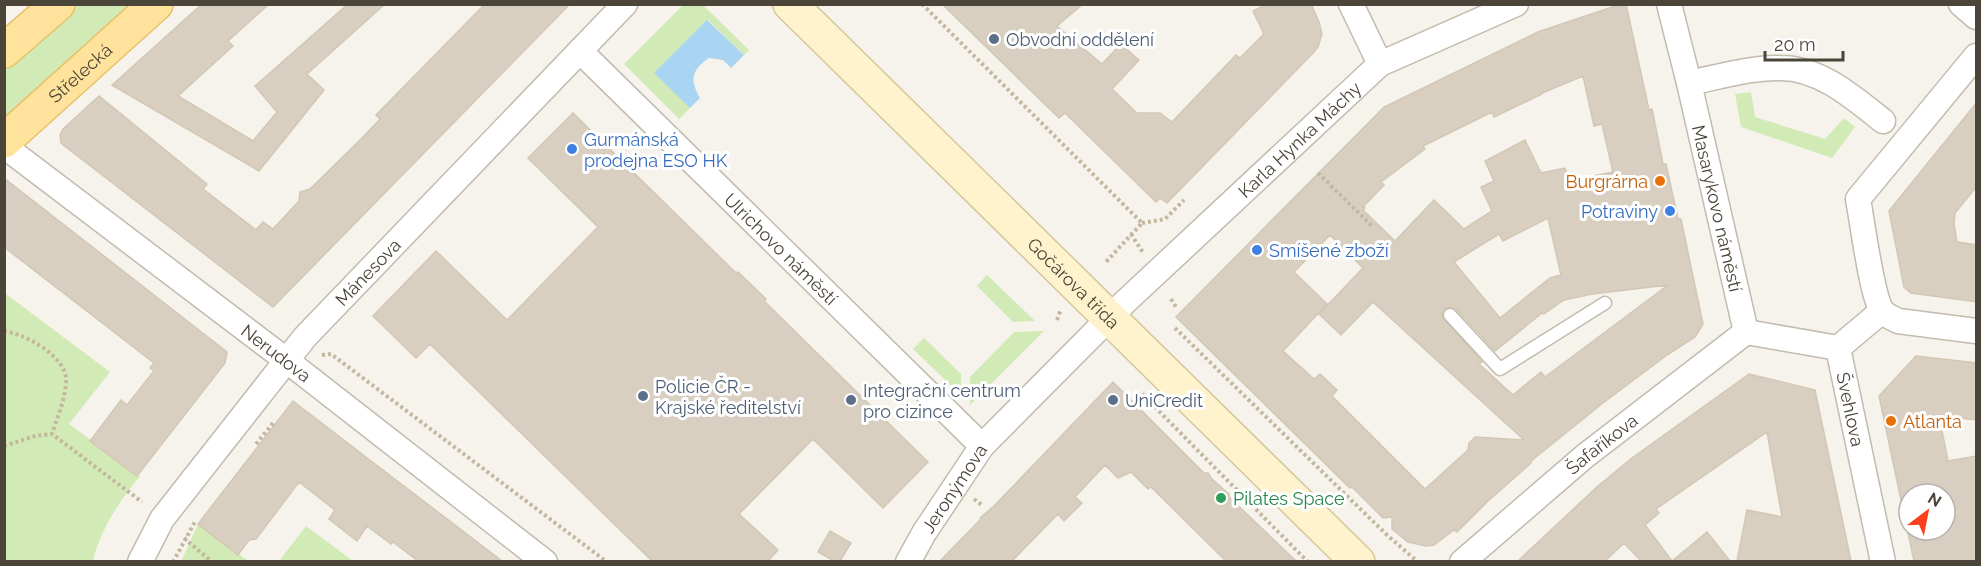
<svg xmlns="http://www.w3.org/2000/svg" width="1981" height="566" font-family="Raleway,sans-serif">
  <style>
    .green { fill: #d2eab5 }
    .water { fill: #a9d4f2 }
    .building { fill: #d8cfc1; stroke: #d3c7b4; stroke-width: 1.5; fill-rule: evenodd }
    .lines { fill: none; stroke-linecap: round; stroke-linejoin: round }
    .lane-casing { stroke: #c2bbae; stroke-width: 15 }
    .street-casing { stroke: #c2bbae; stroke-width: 27 }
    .secondary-casing { stroke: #d6c79b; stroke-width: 36 }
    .primary-casing { stroke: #e6c16a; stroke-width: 36 }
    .path { stroke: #c4b79f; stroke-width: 4; stroke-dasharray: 3 3; stroke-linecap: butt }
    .lane { stroke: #fff; stroke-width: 12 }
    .street { stroke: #fff; stroke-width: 24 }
    .secondary { stroke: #fff3cd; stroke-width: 33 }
    .primary { stroke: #ffe39c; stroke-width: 33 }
    .service-dot { fill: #5c6f8a; stroke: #fff; stroke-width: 2 }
    .shop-dot { fill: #3f7fe0; stroke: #fff; stroke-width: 2 }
    .food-dot { fill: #e8710a; stroke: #fff; stroke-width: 2 }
    .leisure-dot { fill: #2e9e5b; stroke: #fff; stroke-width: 2 }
    .labels { text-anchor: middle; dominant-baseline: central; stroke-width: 6; stroke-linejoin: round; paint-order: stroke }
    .service-label { font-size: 18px; fill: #4e5e75; stroke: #fff; text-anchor: start }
    .street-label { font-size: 18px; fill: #4b4439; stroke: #fff }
    .shop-label { font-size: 18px; fill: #366cbe; stroke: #fff; text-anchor: start }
    .food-label { font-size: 18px; fill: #c56008; stroke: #fff; text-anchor: end }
    .leisure-label { font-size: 18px; fill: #27864d; stroke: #fff; text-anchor: start }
  </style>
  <rect width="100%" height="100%" fill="#f6f3ec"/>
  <path class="green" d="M78,5h59l-132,117 -1,-53z
    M683,5h20l46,45 -5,5 -36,-35 -53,53 35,35 -11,11 -55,-55z
    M1751,92l4,25 70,22 19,-21 11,9 -23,31 -91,-31 -6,-33z
    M987,275l48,46 -22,1 -36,-36z
    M6,294l104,78 -41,52 71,52c-21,26 -39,52 -47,85h-88l-1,-266z
    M1044,331l-74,74v-28l44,-45z
    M924,338l37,36v21l-48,-46z
    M198,524l50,37 -67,1z
    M306,526l47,35h-74z"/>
  <path class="water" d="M707,20l37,35 -13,13 -8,-8 -14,-2c-18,12 -19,22 -9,40l-10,10 -36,-35z"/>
  <path class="building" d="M202,4h67l-41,37 5,5 -55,50 75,45 24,-29 -22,-26 93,-82h37l-78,70 17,16 -65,81 -147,-86z
    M485,4h85l-297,303 -212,-164 -1,-8 3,-6 36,-33 108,88 -4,5 53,41 7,-8 10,7 26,-28 1,-9 10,-3 51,-50 19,-20 -4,-4z
    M942,4h141l-26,22 45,38 19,-20 18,16 -27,29 25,24h23l12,9 64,-67 4,3 24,-24 -11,-23 14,-7h44l8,18 3,12 -4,13 -4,5 -147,151 -7,-5 -4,4 -91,-89 -6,5z
    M1621,4h5l23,106 3,-1 11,55h3l12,55h3l22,105 -8,13 -28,18 -64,48 -72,58v2l-44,39 -30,30 -3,-2 -20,15 -8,1 -18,-4 -16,-13v-12l-9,1 -31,-31 -2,1 -174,-171 208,-210 154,-75zM1583,76l11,50 8,-2 11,48 -44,9 -4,-13 -24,5 -16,-33 -40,21 9,20 -13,6 11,24 -28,18 -30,-29 -39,41 -32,-31 2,-2 -2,-1 21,-22 -3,-3 44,-33 -2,-3 69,-34 2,5 48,-23v-1zM1548,218l13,57 -11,3 -50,40 -46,-56 45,-28 4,7zM1330,235l33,33 -44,46 22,21 32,-33 151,138 -49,-3 -6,6 -1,7 -43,39 -93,-93 5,-6 -17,-16 -6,5 -31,-28 44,-47 -33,-32zM1668,285l-123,92 -4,-5 -28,23 -34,-31 3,-2 -40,-46 2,-7 4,-2 8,2 39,42 47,-38 2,1 20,-14 28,-6z
    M1977,102v84l-22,27 -1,11 3,18 20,3v57l-66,-9 -7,-6 -15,-76z
    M573,113l164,161 1,-2 28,27 -2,2 164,161 -45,46 -70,-69 -74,75 39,36 -10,11h-116l-222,-217 -14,14 -43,-42 63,-65 71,69 91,-93 -70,-69z
    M4,178l223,174 -2,11 -88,113 -47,-35 31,-41 6,5 27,-34 -4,-3 4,-5 -150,-116z
    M1916,356l61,7v57l-38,-4 9,45 29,-5v105h-63l-35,-165zM1909,494h36v36h-36z
    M1749,374l66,16 36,171h-114l10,-51 35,7 -15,-85 -111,77 3,4 -14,12 27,36 35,-29 23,29h-89l-17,-18 -19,18h-87l80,-75 34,-28z
    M1113,382l91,91h4l4,6 17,15v3l67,64h-70l-75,-74 -3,2 -17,-17 -13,6 -13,-13 -30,32 7,6 -18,18 -6,-7 -46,47h-72l41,-42 -1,-1 14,-12z
    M293,401l69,53 140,107h-84l-25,-19 -2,2 -24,-18 -10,15 -28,-22 6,-9 -36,-28 -43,57 -7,1 -11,15 -40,-31z
    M830,531l21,12 -11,18h-6l-16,-9z"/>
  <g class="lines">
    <defs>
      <path id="lane" d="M1450,315l50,54 105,-66"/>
      <g id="street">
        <path d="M1351,4l29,60"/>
        <path id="s1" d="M1669,4l20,79 57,249"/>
        <path d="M1961,4l15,13"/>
        <path id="s2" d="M580,51l402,395"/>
        <path d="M1976,56l-118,143c4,21 14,98 24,112 4,5 11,7 16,10l78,10"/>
        <path d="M1689,83c30,-6 62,-16 92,-15 39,0 73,30 102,53"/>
        <path id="s3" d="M4,146l282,214 259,202"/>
        <path id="s4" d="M1746,332l92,16 45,214"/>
        <path d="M1838,348l44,-37"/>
        <path id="s5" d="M140,562l22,-43 143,-182 320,-333"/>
        <path id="s6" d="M908,562l16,-29 58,-87 142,-143 256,-239 136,-60"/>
        <path id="s7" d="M1462,562l123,-106 161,-124"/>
      </g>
      <g id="secondary">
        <path id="s8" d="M790,4l568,558"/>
      </g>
      <g id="primary">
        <path d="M4,51l54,-47"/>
        <path id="s9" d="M4,141l152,-137"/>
      </g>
    </defs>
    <use href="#lane" class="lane-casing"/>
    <use href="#street" class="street-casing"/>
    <use href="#secondary" class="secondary-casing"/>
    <use href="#primary" class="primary-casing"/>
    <path class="path" d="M922,4l220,219 -36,39
      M1318,173l55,54
      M1142,223l23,-4 19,-19
      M1131,234l13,20
      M1171,299l5,8
      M1057,320l4,-11
      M1175,328l212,207 31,27
      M4,331c21,3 62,25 62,49 0,18 -9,38 -14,54
      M322,355l9,-1 276,208
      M1142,394l166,168
      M256,444l18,-22
      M4,446l31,-10 17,-2 90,68
      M974,499l9,7
      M184,538l28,24
      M173,562l23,-42"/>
    <use href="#lane" class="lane"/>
    <use href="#street" class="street"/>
    <use href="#secondary" class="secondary"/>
    <use href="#primary" class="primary"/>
  </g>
  <g class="service-dot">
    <circle cx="994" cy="39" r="6"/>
    <circle cx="643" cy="396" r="6"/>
    <circle cx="851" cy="400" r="6"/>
    <circle cx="1113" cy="400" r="6"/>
  </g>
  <g class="shop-dot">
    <circle cx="572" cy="149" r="6"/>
    <circle cx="1670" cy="211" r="6"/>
    <circle cx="1257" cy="250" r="6"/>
  </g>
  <g class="food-dot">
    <circle cx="1660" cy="181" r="6"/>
    <circle cx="1891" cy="421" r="6"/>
  </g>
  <circle class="leisure-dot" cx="1221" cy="498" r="6"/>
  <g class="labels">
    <g class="service-label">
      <text x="1006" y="39">Obvodní oddělení</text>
      <text x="655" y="386">Policie ČR -<tspan x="655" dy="21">Krajské ředitelství</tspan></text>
      <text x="863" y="390">Integrační centrum<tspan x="863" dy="21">pro cizince</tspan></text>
      <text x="1125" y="400">UniCredit</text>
    </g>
    <g class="street-label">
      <text stroke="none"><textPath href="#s9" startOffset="102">Střelecká</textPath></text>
      <text stroke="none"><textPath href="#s6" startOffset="579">Karla Hynka Máchy</textPath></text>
      <text stroke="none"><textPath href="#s1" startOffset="210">Masarykovo náměstí</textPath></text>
      <text stroke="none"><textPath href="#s2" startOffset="282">Ulrichovo náměstí</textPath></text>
      <text stroke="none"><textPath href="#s5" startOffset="370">Mánesova</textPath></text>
      <text stroke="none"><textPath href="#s8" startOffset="398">Gočárova třída</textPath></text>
      <text stroke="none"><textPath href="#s3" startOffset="342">Nerudova</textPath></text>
      <text stroke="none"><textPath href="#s4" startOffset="156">Švehlova</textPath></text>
      <text stroke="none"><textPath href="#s7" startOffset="183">Šafaříkova</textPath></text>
      <text stroke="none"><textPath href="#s6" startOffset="87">Jeronýmova</textPath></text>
    </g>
    <g class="shop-label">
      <text x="584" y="139">Gurmánská<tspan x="584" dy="21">prodejna ESO HK</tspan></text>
      <text x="1658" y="211" text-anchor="end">Potraviny</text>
      <text x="1269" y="250">Smíšené zboží</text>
    </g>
    <g class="food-label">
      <text x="1648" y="181">Burgrárna</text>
      <text x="1903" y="421" text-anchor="start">Atlanta</text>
    </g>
    <g class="leisure-label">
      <text x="1233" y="498">Pilates Space</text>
    </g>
  </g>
  <rect width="1981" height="566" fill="none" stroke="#4b4439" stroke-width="12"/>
  <g transform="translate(1927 512) rotate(32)"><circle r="28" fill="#ffffff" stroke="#b7b4b0" stroke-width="1.5"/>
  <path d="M0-4.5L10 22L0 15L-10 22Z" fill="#fc3f1d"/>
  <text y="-9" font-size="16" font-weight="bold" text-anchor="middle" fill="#4b4439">N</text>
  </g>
  <path d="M1765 51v9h78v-9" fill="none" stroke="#4b4439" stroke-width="3"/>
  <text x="1774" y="51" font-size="18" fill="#4b4439" stroke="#ffffff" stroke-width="4.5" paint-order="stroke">20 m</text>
</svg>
